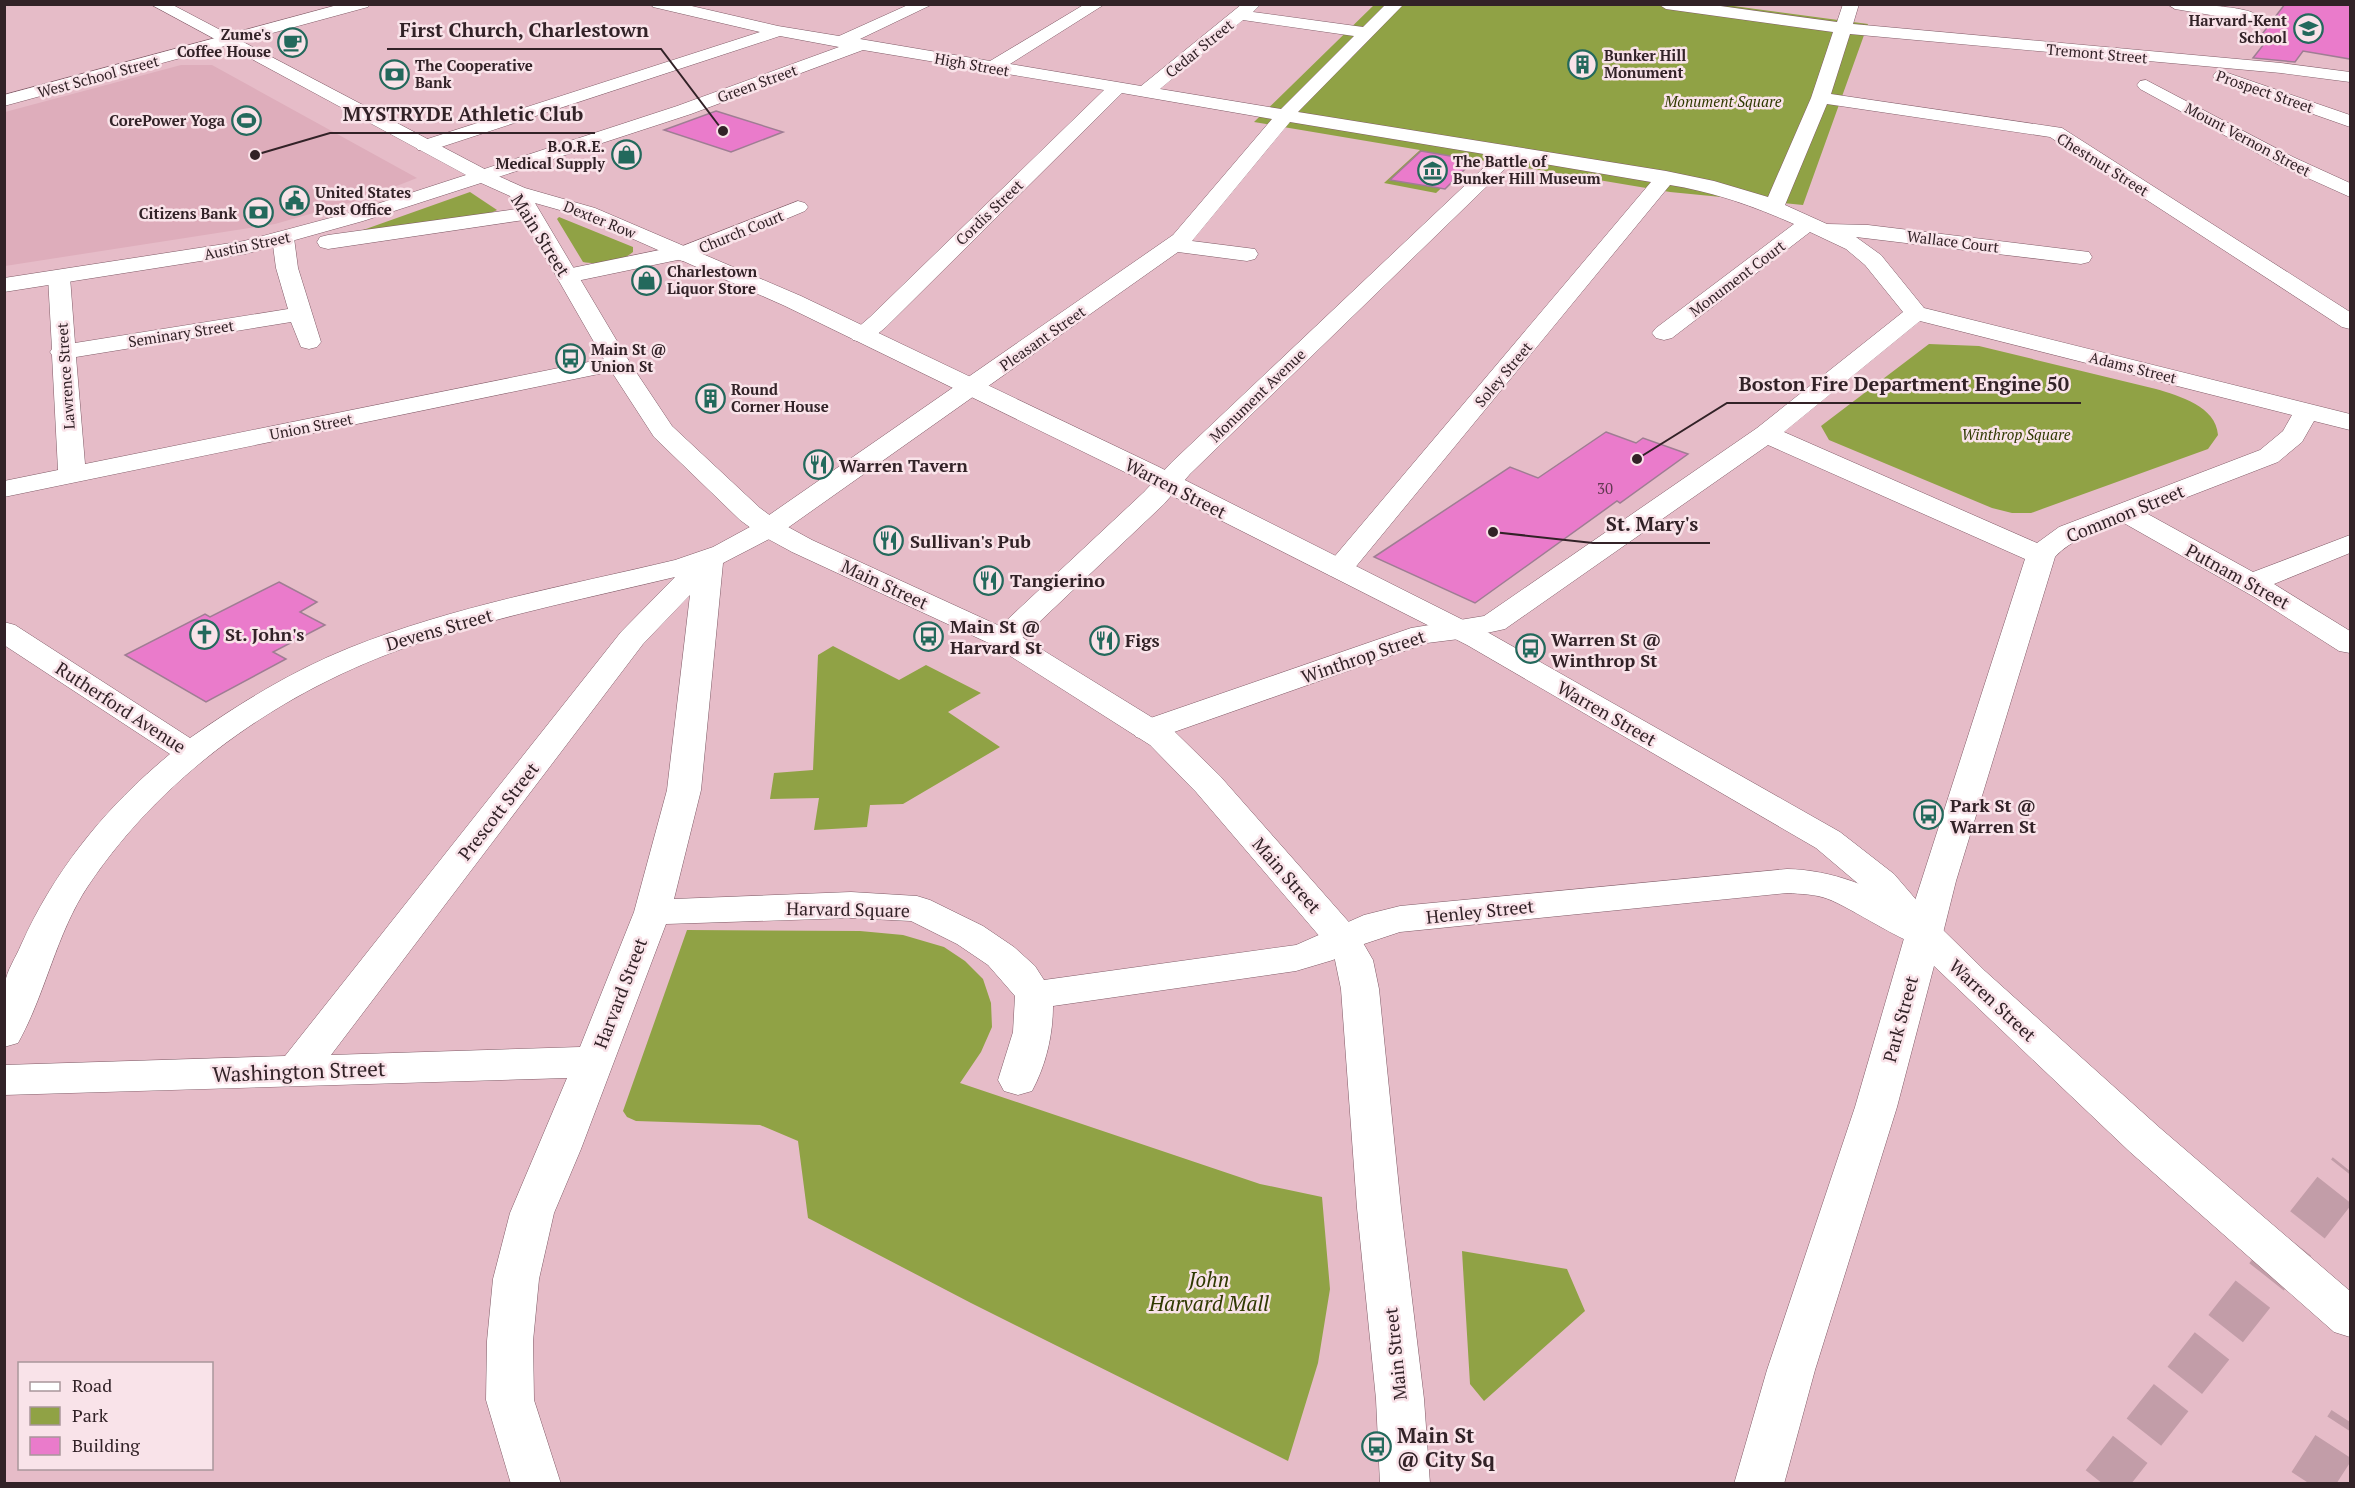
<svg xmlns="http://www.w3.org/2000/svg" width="2355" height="1488" font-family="'PT Serif',serif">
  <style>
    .built { fill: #deadbb }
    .green { fill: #90a245 }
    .building { fill: #ea7bcb; stroke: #9f7d93; stroke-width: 1.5 }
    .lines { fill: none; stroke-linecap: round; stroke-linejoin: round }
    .motorway-tunnel { stroke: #c29da8; stroke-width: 44; stroke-dasharray: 44 22; stroke-linecap: butt }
    .minor-casing { stroke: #805b67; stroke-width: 1 }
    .tertiary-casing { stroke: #805b67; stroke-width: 1 }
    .secondary-casing { stroke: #805b67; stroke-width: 1 }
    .minor { fill: #fff; fill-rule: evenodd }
    .tertiary { fill: #fff; fill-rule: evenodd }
    .secondary { fill: #fff; fill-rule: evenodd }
    .labels { text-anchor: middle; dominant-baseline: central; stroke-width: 5; stroke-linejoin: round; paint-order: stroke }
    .far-poi-label { font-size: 15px; font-weight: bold; fill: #322227; stroke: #f9e3e9; text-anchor: start }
    .far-street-label { font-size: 15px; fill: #322227; stroke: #f9e3e9 }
    .far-park-label { font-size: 15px; font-style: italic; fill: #2f3900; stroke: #f9e3e9 }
    .number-label { font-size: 15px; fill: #603850 }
    .street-label { font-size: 18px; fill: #322227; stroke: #f9e3e9 }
    .poi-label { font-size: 18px; font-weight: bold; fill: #322227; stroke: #f9e3e9; text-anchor: start }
    .near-street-label { font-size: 21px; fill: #322227; stroke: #f9e3e9 }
    .near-park-label { font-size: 21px; font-style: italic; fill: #2f3900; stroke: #f9e3e9 }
    .near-poi-label { font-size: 21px; font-weight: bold; fill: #322227; stroke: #f9e3e9; text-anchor: start }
    .leader { fill: none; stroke: #322227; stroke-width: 2 }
    .callout-dot { fill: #322227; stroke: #f9e3e9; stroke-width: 2 }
    .callout-label { font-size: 20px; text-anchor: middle; font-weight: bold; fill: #322227; stroke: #f9e3e9; stroke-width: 5; stroke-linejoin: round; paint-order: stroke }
  </style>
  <rect width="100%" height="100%" fill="#e6bcc8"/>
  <path class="built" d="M181,65h31l205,113 -51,20 -91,26 -270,42v-154z"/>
  <path class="green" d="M1718,4l150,20 -65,181 -133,-13 -197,-33 -37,34 -52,-10 36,-33 -166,-28 120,-117z
    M470,192l27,18 -6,3 -126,19 -2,-2z
    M559,217l74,30v5c-11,10 -36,13 -50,10l-26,-43z
    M1929,344l50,2 177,43c23,7 60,17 62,46l-10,14 -177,64h-19l-20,-5 -163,-68 -8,-14z
    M833,646l66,34 27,-15 55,28 -33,19 52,35 -97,57 -33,1 -3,22 -53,3 5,-32 -49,1 4,-26 39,-3 5,-115z
    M687,930l173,1 43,4 41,12 21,14 18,18 8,24 1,24 -11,25 -21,31 300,101 62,13 8,92 -12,74 -30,98 -317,-158 -163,-85 -10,-77 -38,-16 -124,-4 -9,-4 -4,-6z
    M1462,1251l105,18 18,42 -101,90 -14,-17z"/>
  <path class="building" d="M2285,4h65v55l-47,-8 -8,11 -42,-4 11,-14 -8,-2z
    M716,111l67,21 -52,20 -67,-22z
    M1421,151l53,9 -29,29 -55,-9z
    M1606,432l30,11 7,-5 45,16 -68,49 -3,-2 -142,102 -101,-46 136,-90 28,11z
    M279,582l38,20 -17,10 25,13 -52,27 13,7 -80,43 -81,-47 80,-41 5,3z"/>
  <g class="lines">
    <path class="motorway-tunnel" d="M2103,1484l247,-313
      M2310,1484l40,-62"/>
    <defs>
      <path id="minor" d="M341,4h29l-2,3 -364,99v-11z
        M651,4h32l95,22 61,10 71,-32h23l-73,35 130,22 95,-57h20l-95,60 131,22 101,-82h19l-8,8 110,15 23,-23h18l-106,108 368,59 48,10 54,16 43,-99 22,-66 -167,-23 -8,-5h48l131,18 6,-18h16l-6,20 428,39 69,9v10l-69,-9 -431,-39 -19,60 231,34 288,184v17l-8,-2 -292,-190 -223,-33 -42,101 42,19 41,1 221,27 3,5 -3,5 -8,2 -225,-27 25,18 43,53 426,106v16l-36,-9 -12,21 -24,20 -132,51 107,59 97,-37v18l-76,31 76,47v22l-11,-2 -83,-53 -134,-76c-24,10 -50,16 -67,35l-99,324 -13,52 -6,9c-4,1 -9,4 -13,4 -16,0 -74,-39 -96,-47 -13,-5 -27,-5 -41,-6l-387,39 -45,15 -22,13 -37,11 -243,35c0,29 -7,59 -21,85l-14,4 -14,-4 -6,-11 15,-48 2,-36 -27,-31 -31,-21 -46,-23 -60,-3 -185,6 -85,225 -27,64 -15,66 -6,62 1,59 27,84h-50l-25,-84 1,-59 6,-62 17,-66 57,-135 -563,17v-30l281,-9 336,-424 54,-55c-83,20 -167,37 -247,63 -135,43 -261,128 -340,246 -32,48 -42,107 -70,157l-14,4c0,-20 -3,-44 1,-64 2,-13 11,-26 16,-38 34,-76 85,-138 149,-191l-166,-109v-23l11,3 175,113c50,-35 102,-67 159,-90 105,-42 217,-62 326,-88l38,-13 46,-25 414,-287 99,-116 -150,-26 -236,234c-11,9 -18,17 -33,13l-4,-5 21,-18 234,-227 -241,-40 -172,64 -202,66h-14l-3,-4 3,-4 202,-66 162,-59 -59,-11 -348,114h-14l-3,-4 3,-4 342,-110 -107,-25zM1243,20l111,16 -73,73 -121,-20zM1290,122l206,34 -324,306 -28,30 -151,141 -4,6 4,6 11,3 11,-3 149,-141 26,-30 325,-315 136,23 -327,387 5,6 10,3 10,-3 321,-390c44,7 83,21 124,39l-138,104 -4,5 4,5 8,2 8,-2 138,-106 36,17 19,16 38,47 -146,116 -273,188 -73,12 -275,95 -4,7 4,7 12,3 12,-3 267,-94 32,-4 46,-10 263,-184 257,114 -113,351c-39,-23 -79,-40 -125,-41l-387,37 -36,9 -68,30 -252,35 -9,-14 -21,-19 -31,-21 -53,-26 -13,-4 -66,-4 -177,7 27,-109 22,-227 56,-29 399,-282 69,9 8,-2 3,-5 -3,-5 -63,-8zM1920,321l372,94 -9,16 -23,19 -201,77 -22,16 -253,-111zM690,595l-23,195 -33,122 -54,135 -249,8 312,-411z
        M2167,4c18,0 83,1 93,13l-8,5 -77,-13z
        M2222,71l128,44v12l-134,-47 -3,-4 3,-4z
        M2146,80l147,77 57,26v14l-71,-32 -139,-76 -3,-4 3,-4z
        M798,201l7,2 3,4 -3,4 -114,48 -8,2 -8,-2 -3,-5 3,-5z
        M283,232l8,1 3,5 4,30 23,74 -4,5 -8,2 -8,-2 -10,-25 -215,35 9,107 533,-108 9,2 3,5 -3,5 -9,2 -614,127v-16l54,-11 -6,-115 -2,-3 2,-3 -4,-72 3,-5 8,-2 8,2 3,5 5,66 213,-34 -12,-41 -4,-30 3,-5z"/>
      <path id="tertiary" d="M679,246l8,2 3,5 -3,5 -120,25 -8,-2 -3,-5 3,-5 8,-2z"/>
      <path id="secondary" d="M150,4h21l325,171 29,13 70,20 206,88 356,170 332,167 351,199 54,42 43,50 48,47 175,157 190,163v46l-16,-5 -204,-180 -196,-186 -37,141 -82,263 -31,114h-50l33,-114 88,-263 50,-172 -37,-43 -52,-44 -349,-203 -330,-167 -352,-172 -204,-90 -46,-13 95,160 42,63 88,82 19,14 33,18 203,93 159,98 46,45 135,153 18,31 6,29 22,219 23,191 6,85h-50l-4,-85 -19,-191 -16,-219 -6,-29 -8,-15 -131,-153 -46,-47 -157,-100 -201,-93 -33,-18 -19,-14 -86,-83 -48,-74 -82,-143 -196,29 -8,-2 -3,-5 3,-5 8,-2 189,-26 -7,-13 -29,-13 -118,38 -118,33 -241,38v-14l240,-37 105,-28 117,-38z"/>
    </defs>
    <use href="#minor" class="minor-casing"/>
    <use href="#tertiary" class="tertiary-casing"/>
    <use href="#secondary" class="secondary-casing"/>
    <use href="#minor" class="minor"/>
    <use href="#tertiary" class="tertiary"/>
    <use href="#secondary" class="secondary"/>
  </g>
  <defs>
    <symbol id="school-ring" viewBox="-11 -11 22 22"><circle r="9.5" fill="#f9e3e9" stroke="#23695c" stroke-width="1.5"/><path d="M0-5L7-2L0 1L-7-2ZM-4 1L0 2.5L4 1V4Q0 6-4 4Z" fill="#23695c"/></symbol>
    <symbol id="cafe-ring" viewBox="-11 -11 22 22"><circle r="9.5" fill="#f9e3e9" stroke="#23695c" stroke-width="1.5"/><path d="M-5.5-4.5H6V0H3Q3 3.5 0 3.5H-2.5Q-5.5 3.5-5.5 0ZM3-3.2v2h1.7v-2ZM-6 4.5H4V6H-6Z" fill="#23695c"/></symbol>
    <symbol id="building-ring" viewBox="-11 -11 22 22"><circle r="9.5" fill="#f9e3e9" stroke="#23695c" stroke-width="1.5"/><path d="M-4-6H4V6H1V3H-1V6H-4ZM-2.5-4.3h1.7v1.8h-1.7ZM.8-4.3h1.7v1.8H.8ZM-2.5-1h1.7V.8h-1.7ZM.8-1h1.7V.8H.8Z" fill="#23695c"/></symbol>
    <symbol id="bank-ring" viewBox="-11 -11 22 22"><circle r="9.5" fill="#f9e3e9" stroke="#23695c" stroke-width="1.5"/><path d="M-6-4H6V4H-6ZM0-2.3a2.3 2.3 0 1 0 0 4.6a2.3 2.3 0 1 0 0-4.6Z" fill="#23695c"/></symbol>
    <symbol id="stadium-ring" viewBox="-11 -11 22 22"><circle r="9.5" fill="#f9e3e9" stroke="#23695c" stroke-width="1.5"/><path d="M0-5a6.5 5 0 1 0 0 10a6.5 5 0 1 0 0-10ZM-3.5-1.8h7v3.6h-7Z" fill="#23695c"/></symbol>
    <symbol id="shop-ring" viewBox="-11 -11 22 22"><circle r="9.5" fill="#f9e3e9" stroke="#23695c" stroke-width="1.5"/><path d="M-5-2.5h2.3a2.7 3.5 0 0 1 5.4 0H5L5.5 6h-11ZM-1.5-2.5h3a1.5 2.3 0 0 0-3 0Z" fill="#23695c"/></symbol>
    <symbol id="museum-ring" viewBox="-11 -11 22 22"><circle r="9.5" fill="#f9e3e9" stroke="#23695c" stroke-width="1.5"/><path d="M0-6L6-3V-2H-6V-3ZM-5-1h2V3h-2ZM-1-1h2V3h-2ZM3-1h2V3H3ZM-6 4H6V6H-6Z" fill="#23695c"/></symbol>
    <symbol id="civic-ring" viewBox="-11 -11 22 22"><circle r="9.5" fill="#f9e3e9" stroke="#23695c" stroke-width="1.5"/><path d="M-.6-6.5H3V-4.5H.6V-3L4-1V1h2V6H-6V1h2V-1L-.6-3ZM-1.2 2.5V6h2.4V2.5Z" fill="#23695c"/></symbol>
    <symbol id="bus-ring" viewBox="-11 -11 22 22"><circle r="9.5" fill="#f9e3e9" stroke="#23695c" stroke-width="1.5"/><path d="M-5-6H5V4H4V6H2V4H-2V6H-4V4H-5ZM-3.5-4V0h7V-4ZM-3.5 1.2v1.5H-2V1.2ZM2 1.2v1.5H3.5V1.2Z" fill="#23695c"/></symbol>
    <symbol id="restaurant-ring" viewBox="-11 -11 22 22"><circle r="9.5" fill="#f9e3e9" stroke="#23695c" stroke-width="1.5"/><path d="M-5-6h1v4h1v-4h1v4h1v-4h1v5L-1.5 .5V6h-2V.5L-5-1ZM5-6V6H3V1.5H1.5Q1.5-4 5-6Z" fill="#23695c"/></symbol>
    <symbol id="church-ring" viewBox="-11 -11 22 22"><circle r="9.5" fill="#f9e3e9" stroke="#23695c" stroke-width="1.5"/><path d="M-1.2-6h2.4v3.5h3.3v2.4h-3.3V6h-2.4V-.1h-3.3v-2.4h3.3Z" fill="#23695c"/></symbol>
  </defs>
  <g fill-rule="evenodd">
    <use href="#school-ring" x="2292" y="12" width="33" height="33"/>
    <use href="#cafe-ring" x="276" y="26" width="33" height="33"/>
    <use href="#building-ring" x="1566" y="48" width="33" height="33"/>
    <use href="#bank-ring" x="378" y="58" width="33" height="33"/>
    <use href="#stadium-ring" x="230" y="104" width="33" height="33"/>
    <use href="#shop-ring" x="610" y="138" width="33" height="33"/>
    <use href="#museum-ring" x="1416" y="154" width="33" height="33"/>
    <use href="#civic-ring" x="278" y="184" width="33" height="33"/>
    <use href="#bank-ring" x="242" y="196" width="33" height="33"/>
    <use href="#shop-ring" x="630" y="264" width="33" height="33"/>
    <use href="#bus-ring" x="554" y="342" width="33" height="33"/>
    <use href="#building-ring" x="694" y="382" width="33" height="33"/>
    <use href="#restaurant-ring" x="802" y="448" width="33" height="33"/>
    <use href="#restaurant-ring" x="872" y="524" width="33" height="33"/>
    <use href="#restaurant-ring" x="972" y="564" width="33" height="33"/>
    <use href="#church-ring" x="188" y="618" width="33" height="33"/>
    <use href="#bus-ring" x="912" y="620" width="33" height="33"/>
    <use href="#restaurant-ring" x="1088" y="624" width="33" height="33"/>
    <use href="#bus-ring" x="1514" y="632" width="33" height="33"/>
    <use href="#bus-ring" x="1912" y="798" width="33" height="33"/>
    <use href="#bus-ring" x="1360" y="1430" width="33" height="33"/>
  </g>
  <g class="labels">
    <g class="far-poi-label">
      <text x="2287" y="20" text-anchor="end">Harvard-Kent<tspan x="2287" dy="17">School</tspan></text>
      <text x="271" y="34" text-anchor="end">Zume's<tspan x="271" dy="17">Coffee House</tspan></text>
      <text x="1604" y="55">Bunker Hill<tspan x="1604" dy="17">Monument</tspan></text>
      <text x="415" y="65">The Cooperative<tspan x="415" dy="17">Bank</tspan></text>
      <text x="225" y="120" text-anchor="end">CorePower Yoga</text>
      <text x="605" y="146" text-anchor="end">B.O.R.E.<tspan x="605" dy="17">Medical Supply</tspan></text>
      <text x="1453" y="161">The Battle of<tspan x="1453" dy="17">Bunker Hill Museum</tspan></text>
      <text x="315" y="192">United States<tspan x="315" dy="17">Post Office</tspan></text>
      <text x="237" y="213" text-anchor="end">Citizens Bank</text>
      <text x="667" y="271">Charlestown<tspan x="667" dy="17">Liquor Store</tspan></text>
      <text x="591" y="349">Main St @<tspan x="591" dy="17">Union St</tspan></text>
      <text x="731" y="389">Round<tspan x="731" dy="17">Corner House</tspan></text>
    </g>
    <g class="far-street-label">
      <text transform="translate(1199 48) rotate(-39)">Cedar Street</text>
      <text transform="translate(2097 53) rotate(5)">Tremont Street</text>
      <text transform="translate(972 64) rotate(10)">High Street</text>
      <text transform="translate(98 76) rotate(-15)">West School Street</text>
      <text transform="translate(757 83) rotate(-20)">Green Street</text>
      <text transform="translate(2265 91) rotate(19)">Prospect Street</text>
      <text transform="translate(2248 139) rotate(28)">Mount Vernon Street</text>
      <text transform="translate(2103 164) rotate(32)">Chestnut Street</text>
      <text transform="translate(989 212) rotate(-44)">Cordis Street</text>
      <text transform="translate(600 219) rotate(22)">Dexter Row</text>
      <text transform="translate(741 231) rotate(-22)">Church Court</text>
      <text transform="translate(1953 241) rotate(7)">Wallace Court</text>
      <text transform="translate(247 245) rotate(-12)">Austin Street</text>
      <text transform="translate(1737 278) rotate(-37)">Monument Court</text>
      <text transform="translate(181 333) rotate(-9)">Seminary Street</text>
      <text transform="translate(1042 338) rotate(-35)">Pleasant Street</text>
      <text transform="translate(2133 367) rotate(14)">Adams Street</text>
      <text transform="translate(1503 374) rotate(-50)">Soley Street</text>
      <text transform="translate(65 376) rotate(-94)">Lawrence Street</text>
      <text transform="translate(1257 395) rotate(-44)">Monument Avenue</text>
      <text transform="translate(311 426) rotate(-11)">Union Street</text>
    </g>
    <g class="far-park-label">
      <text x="1723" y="101">Monument Square</text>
      <text x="2016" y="434">Winthrop Square</text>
    </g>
    <g class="number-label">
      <text x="1605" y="488">30</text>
    </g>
    <g class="street-label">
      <text transform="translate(541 235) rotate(58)">Main Street</text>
      <text transform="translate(1176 488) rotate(27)">Warren Street</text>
      <text transform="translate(2125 513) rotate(-22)">Common Street</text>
      <text transform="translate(2238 576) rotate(29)">Putnam Street</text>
      <text transform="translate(885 584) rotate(25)">Main Street</text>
      <text transform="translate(439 629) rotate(-16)">Devens Street</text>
      <text transform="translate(1363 656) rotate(-19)">Winthrop Street</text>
      <text transform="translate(121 707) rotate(33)">Rutherford Avenue</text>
      <text transform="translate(1607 713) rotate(30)">Warren Street</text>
      <text transform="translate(498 811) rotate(-52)">Prescott Street</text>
      <text transform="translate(1287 875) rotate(49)">Main Street</text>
      <text transform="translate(848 909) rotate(1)">Harvard Square</text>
      <text transform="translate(1480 911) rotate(-6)">Henley Street</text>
      <text transform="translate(620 993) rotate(-69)">Harvard Street</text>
      <text transform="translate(1993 1000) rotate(43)">Warren Street</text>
      <text transform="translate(1900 1019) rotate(-75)">Park Street</text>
      <text transform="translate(1395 1354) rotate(-96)">Main Street</text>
    </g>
    <g class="poi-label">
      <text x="839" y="465">Warren Tavern</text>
      <text x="910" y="541">Sullivan's Pub</text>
      <text x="1010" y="580">Tangierino</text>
      <text x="950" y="626">Main St @<tspan x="950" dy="21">Harvard St</tspan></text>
      <text x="225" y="634">St. John's</text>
      <text x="1551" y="639">Warren St @<tspan x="1551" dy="21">Winthrop St</tspan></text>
      <text x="1125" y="640">Figs</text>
      <text x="1950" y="805">Park St @<tspan x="1950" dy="21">Warren St</tspan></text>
    </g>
    <g class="near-street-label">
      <text transform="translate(299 1071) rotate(-2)">Washington Street</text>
    </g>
    <g class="near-park-label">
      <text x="1209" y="1279">John<tspan x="1209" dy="24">Harvard Mall</tspan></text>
    </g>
    <g class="near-poi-label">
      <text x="1397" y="1435">Main St<tspan x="1397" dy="24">@ City Sq</tspan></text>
    </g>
  </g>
  <path class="leader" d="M723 131L661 49H387M255 155L330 133H595M1637 459L1727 403H2081M1493 532L1593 543H1710"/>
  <g class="callout-dot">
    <circle cx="723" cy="131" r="6"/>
    <circle cx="255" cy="155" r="6"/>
    <circle cx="1637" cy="459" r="6"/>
    <circle cx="1493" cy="532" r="6"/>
  </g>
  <g class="callout-label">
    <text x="524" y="37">First Church, Charlestown</text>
    <text x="463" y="121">MYSTRYDE Athletic Club</text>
    <text x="1904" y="391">Boston Fire Department Engine 50</text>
    <text x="1652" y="531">St. Mary's</text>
  </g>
  <rect width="2355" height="1488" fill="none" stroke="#322227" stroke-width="12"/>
  <rect x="18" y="1362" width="195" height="108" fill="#f9e3e9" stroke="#a9969b" stroke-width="1.5"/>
  <rect x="30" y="1382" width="30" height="9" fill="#ffffff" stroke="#a9969b" stroke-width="1.5"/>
  <text x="72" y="1392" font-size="18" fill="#322227">Road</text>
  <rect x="30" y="1407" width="30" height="18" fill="#90a245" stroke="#a9969b" stroke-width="1.5"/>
  <text x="72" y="1422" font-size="18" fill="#322227">Park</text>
  <rect x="30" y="1437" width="30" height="18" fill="#ea7bcb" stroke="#a9969b" stroke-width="1.5"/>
  <text x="72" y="1452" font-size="18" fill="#322227">Building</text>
</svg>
